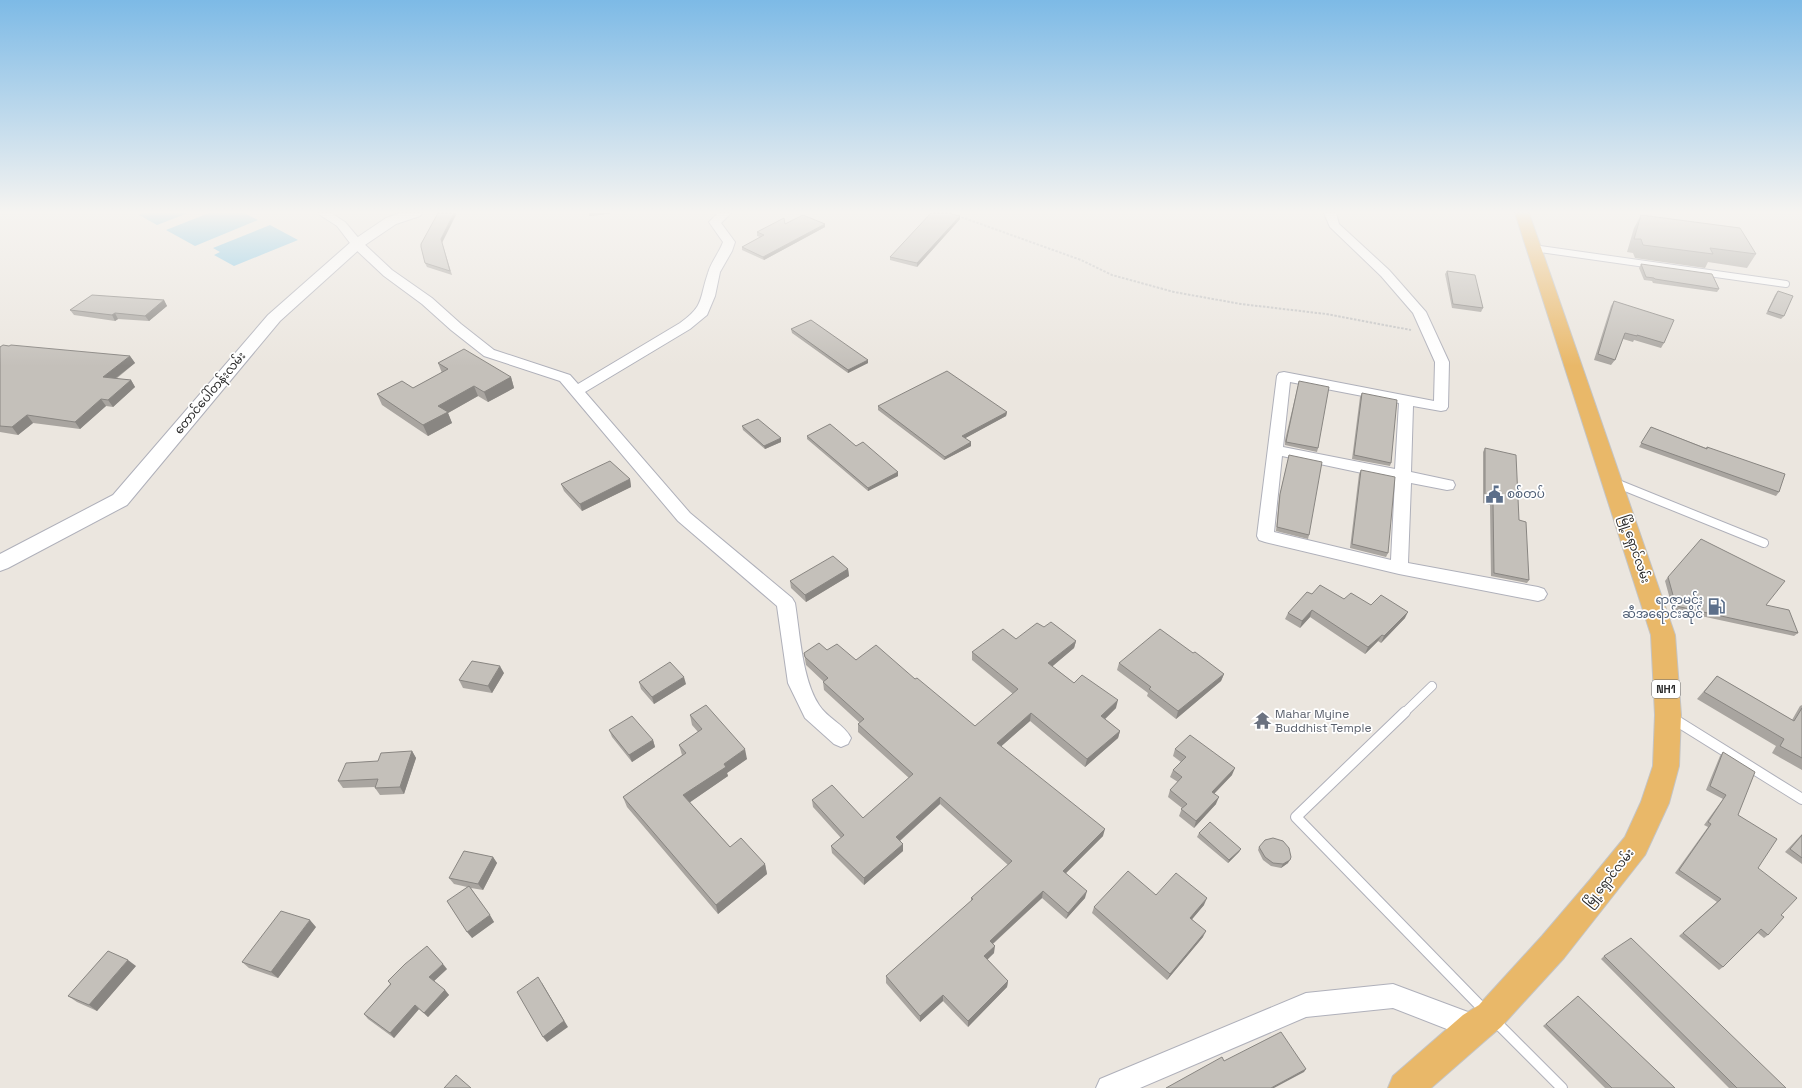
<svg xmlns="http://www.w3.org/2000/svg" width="1802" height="1088" font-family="'Space Grotesk','Noto Sans Myanmar',sans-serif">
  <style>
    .water { fill: #7cc4e3 }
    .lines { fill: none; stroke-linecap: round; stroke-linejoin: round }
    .service-far2-casing { stroke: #afb0ba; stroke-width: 8 }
    .service-far1-casing { stroke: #afb0ba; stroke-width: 10 }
    .service-casing { stroke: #afb0ba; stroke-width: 12 }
    .minor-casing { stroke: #afb0ba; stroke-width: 2 }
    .tertiary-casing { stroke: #afb0ba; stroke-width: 2 }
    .trunk-casing { stroke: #c4c4c4; stroke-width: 2 }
    .path { stroke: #c4c4c4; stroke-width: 2; stroke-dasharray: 2.5 1.5; stroke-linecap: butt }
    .service-far2 { stroke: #fff; stroke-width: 6 }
    .service-far1 { stroke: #fff; stroke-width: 8 }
    .service { stroke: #fff; stroke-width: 10 }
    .minor { fill: #fff; fill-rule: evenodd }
    .tertiary { fill: #fff; fill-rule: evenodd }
    .trunk { fill: #e9b869; fill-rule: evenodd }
    .wall { fill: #a9a5a0 }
    .shaded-wall { fill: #898682 }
    .building { fill: #c4c0ba; stroke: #898682 }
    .labels { text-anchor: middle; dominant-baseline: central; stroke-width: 3.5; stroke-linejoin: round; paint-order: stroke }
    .shield { fill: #fff; stroke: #6b6b6b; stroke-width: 1 }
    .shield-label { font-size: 11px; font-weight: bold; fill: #2b2b2b }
    .street-label { font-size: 12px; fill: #2b2b2b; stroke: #fff }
    .service-label { font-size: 12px; fill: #4e5e75; stroke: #fff; text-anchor: start }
    .worship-label { font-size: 12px; fill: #5b616d; stroke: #fff; text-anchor: start }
  </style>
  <rect width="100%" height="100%" fill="#ebe6df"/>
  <path class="water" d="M143,213h45l-31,12 -18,-10z
    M209,213h35l14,7 -63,26 -29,-16z
    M270,225l28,15 -64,26 -20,-11 6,-3 -7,-4z"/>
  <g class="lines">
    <defs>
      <path id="service-far2" d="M1533,248l253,36"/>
      <path id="service-far1" d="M1613,482l151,61
        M1404,713l28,-27"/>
      <path id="service" d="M1405,712l-109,105 190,195
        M1672,718l130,81
        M1494,1020l68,68"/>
      <path id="minor" d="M317,213h14l14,9 16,19 31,29 40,28 29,26 33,26 76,25 8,9 102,-61c25,-18 19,-24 28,-50 3,-11 11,-20 15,-31l-14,-20 9,-9h13l-10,10 14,19 -3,9 -12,21 -5,24 -8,19 -17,14 -105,63 105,121 102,85 3,5c5,31 7,76 24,102 8,13 25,19 32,33l-3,6 -7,3 -7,-3 -29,-26 -17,-35 -11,-77 -99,-85 -118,-140 -76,-25 -33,-26 -29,-26 -38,-28 -31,-29 -16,-21z
        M1324,213h12l3,11 50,46 37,42 23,50 -1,45 -2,3 -5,1 -28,-5 -2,66 42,9 2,4 -2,4 -6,1 -36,-7 -3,80 130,24 6,2 3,5 -3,5 -6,2 -139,-27 -134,-32 -6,-2 -2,-4 20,-160 2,-3 5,-1 150,29 1,-39 -22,-49 -32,-37 -51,-49zM1290,382l109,21 -4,66 -112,-22zM1282,456l113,24 -4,80 -117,-28z
        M1393,984l91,34 4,9 -4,9 -9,4 -82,-32 -87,9 -166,71h-44l4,-9 206,-86z"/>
      <path id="tertiary" d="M400,213h22l-2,3 -24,8 -34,23 -82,74 -153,184 -119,63 -8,3v-17l113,-59 155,-180 84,-74 34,-23z"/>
      <path id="trunk" d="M1515,213h14l146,422 6,80 -2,51 -10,37 -24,52 -81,103 -63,69 -14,12 -56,49h-43l5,-12 70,-61 16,-10 63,-69 47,-55 36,-44 16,-35 12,-36 2,-51 -4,-80z"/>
    </defs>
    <use href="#service-far2" class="service-far2-casing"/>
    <use href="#service-far1" class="service-far1-casing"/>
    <use href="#service" class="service-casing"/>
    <use href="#minor" class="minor-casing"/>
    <use href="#tertiary" class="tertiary-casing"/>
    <use href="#trunk" class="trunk-casing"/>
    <path class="path" d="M950,213l131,47 31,15 62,17 67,12 85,10 85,16"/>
    <use href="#service-far2" class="service-far2"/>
    <use href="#service-far1" class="service-far1"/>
    <use href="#service" class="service"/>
    <use href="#minor" class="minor"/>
    <use href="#tertiary" class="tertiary"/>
    <use href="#trunk" class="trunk"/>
  </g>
  <path class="wall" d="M1641,215l115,39 -9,14 -39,-6 -3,6 -70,-10 -2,-5 -6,-1 7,-24z
    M960,216v3l-43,48 -27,-7v-3z
    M785,224h40v3l-61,33 -22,-10v-3l18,-10 -3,-1v-4z
    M442,243l10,32 -25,-8 -2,-4z
    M1641,264l78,25 -2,3 -64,-9 -1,-2 -8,-1 -5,-12z
    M1447,271l36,37 -2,4 -29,-4 -7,-34z
    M1778,291l6,25 -3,3 -15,-5 9,-19z
    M164,300l3,6 -18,15 -31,-2 -3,2 -41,-6 -4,-5z
    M1614,301l50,42 -3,5 -27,-8 -1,2 -10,-3 -8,21 -4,5 -17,-5 17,-54z
    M791,329l77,31v3l-20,10 -56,-40z
    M9,346l121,10 5,7 -19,16 15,1 4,7 -22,20 -7,-1 -26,23 -47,-6 -15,12 -18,-3v-85z
    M438,363l73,14 3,11 -26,14 -10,-6 -30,17 4,10 -24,13 -46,-31 -5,-11 36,-6 29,-15z
    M1299,381l19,67 -1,4 -32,-7v-5z
    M1362,393l29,70 -1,3 -38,-7 8,-62z
    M878,406l129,6 -1,4 -41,22 6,4v4l-27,14 -66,-50z
    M742,426l39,12v4l-16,7 -22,-19z
    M1651,427l55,21 1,-1 72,45 -3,4 -137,-49z
    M807,436l91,36v4l-30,15 -61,-52z
    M1485,448l34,72 10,60 -2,3 -36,-7 -1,-71 -7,-2v-51z
    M1289,455l20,80 -1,4 -32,-8 3,-33z
    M1361,470l27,83 -2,4 -36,-9 9,-74z
    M630,479l1,8 -49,24 -18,-20 -3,-7z
    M848,569l1,7 -43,26 -15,-14 -1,-7z
    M1668,577l98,28 32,28 -4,3 -121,-26 -8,-29z
    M1312,594l32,5 27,6 34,13 -24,25 -3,-2 -13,13 -55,-37 -10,11 -15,-9 3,-6z
    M1044,627l32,14 -2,7 -22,18 22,17 42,25 -11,11 15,12 -2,7 -33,29 -55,-46 -29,25 102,90 -37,37 19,25 -19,21 -24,-21 -49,46 1,9 -7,6 21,22 -1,6 -39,40 -25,-26 -23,21 -34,-39v-7l85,-75v-3l37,-33 -68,-61 -40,37 3,3v7l-39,34 -32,-32 -1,-7 10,-8 -28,-31 -1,-7 51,18 46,-40 -51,-46v-8l2,-1 -36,-33 -1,-8h1l-18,-17 -2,-12 23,-3 88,29 60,47 38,-32 -41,-34v-8l44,-13z
    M1193,653l31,21 -3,7 -45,38 -29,-23 1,-3 -31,-23 2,-7z
    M504,673l-12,20 -29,-5 -4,-8z
    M1717,676l75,44 8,-14 2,-1v65l-30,-17 4,-7 -79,-47z
    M639,682l47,2 -32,20 -13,-15z
    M690,715l57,44 -20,14 1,3 -38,26 40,45 35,17 2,10 -49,40 -91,-107 -4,-10 59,-42 -3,-10 19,-13 -6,-7z
    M609,730l44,10 2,7 -23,15 -20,-25z
    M1175,749l57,26 -18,19 2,10 -22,24 -15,-12 3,-8 -14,-11 2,-7 8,-8 -8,-5 3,-7 8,-8 -8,-6z
    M412,751l4,7 -12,36 -24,1 -5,-7v-1l-32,1 -5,-7 40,-20z
    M1723,752l15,63 20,53 23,47 -13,20 -4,3 -6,-5 -35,34 -4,3 -40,-34 38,-34 -42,-29 33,-46 -4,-2 19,-26 -17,-9 14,-34z
    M1199,833l42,16 -2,3 -11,11 -31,-26z
    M1802,834v30l-17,-12z
    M1259,847l29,16 -7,5 -10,-2 -8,-6 -5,-10z
    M493,857l4,6 -14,27 -12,-2 23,34 -22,16 -5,-51 -13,-3 -5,-6z
    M1156,895l48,10 -12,14 11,18 -36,43 -75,-67 2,-6z
    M316,927l-38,51 -29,-10 -7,-6z
    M1604,956l182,132h-57l-128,-129z
    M136,966l-39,45 -20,-9 -9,-6z
    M447,969l-13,12 11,9 4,5 -21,22 -9,-8 -25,29 -26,-19 -4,-5 26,-30 -2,-3z
    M1578,996l97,92h-70l-62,-62z"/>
  <path class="shaded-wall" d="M454,213h3l-15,30 10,32 -11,-36z
    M589,213h21v1l-21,2z
    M960,216v3l-43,48v-4z
    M825,224v3l-61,33 -1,-3z
    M164,300l3,6 -18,15 -4,-5z
    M115,313l3,6 -3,2 -3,-6z
    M130,356l5,7 -27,21 -5,-7z
    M868,360v3l-20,10v-3z
    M511,377l3,11 -26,14 -4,-10z
    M131,380l4,7 -22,20 -5,-7z
    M474,386l4,10 -30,17 4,10 -24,13 -5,-11 15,-19z
    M101,399l5,7 -26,23 -5,-7z
    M1007,412l-1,4 -44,24v-4z
    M27,415l6,8 -15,12 -6,-8z
    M781,438v4l-16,7 -1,-3z
    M971,442v4l-27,14 1,-3z
    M898,472v4l-30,15v-3z
    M630,479l1,8 -49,24 -2,-7z
    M848,569l1,7 -43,26 -1,-7z
    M1312,610l-2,7 -10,11 2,-7z
    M1408,612l-3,6 -24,25 3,-7z
    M1382,635l-4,6 -13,13 3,-7z
    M1076,641l-2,7 -27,23 1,-8z
    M500,666l4,7 -12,20 -4,-7z
    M1224,674l-3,7 -45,38 2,-8z
    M684,677l2,7 -32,20 -2,-7z
    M1118,700l-2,8 -16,16 1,-8z
    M1031,713l-1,8 -34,30 1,-8z
    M1120,731l-2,7 -33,29 2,-8z
    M653,740l2,7 -23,15 -3,-7z
    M745,749l2,10 -20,14 1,3 -42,29 -3,-10 41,-31z
    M412,751l4,7 -12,36 -4,-7z
    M1235,768l-3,7 -23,24 3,-7z
    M940,797v7l-44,40v-7z
    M1219,797l-3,7 -22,24 2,-7z
    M1105,829l-2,7 -42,42 2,-7z
    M903,844v7l-39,34v-7z
    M1241,849l-2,3 -11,11 1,-3z
    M493,857l4,6 -14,27 -5,-6z
    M1290,860l-2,3 -7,5 2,-4z
    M765,864l2,10 -49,40 -2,-9z
    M1043,891l-1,7 -53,49 1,-6z
    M1087,891l-2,7 -19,21 2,-6z
    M1207,898l-3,7 -16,19 2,-6z
    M490,915l4,7 -22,16 -5,-6z
    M310,920l6,7 -38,51 -7,-6z
    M1206,931l-3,6 -36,43 3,-6z
    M995,946l-1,7 -10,10v-7z
    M128,960l8,6 -39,45 -8,-6z
    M443,964l4,5 -14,13 -4,-5z
    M1008,981l-1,6 -39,40v-6z
    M542,983l26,44 -21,15 -4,-5z
    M445,990l4,5 -21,22 -4,-4z
    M943,995v6l-23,21v-6z
    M415,1005l4,4 -25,29 -4,-5z
    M1306,1069l-2,3 -30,16h-3z"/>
  <path class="building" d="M438,213h16l-13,26 9,32 -25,-8 -4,-16v-3z
    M931,213h18l11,3 -43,47 -27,-6z
    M803,215l22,9 -62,33 -21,-10 22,-12 -7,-3 27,-14 1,6z
    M1641,215l99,13 16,26 -46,-6 3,6 -70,-9 -2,-6h-7z
    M1641,264l71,10 7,15 -64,-10 -1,-1 -8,-1z
    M1447,271l28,4 8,33 -30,-4z
    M1778,291l15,5 -9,20 -16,-5z
    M92,295l72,5 -19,16 -30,-3 -3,2 -42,-5z
    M1614,301l60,19 -10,23 -27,-8v1l-12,-3 -10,27 -17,-6z
    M811,320l57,40 -20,10 -57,-41z
    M3,345l6,1 2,-1 119,11 -27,21 28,3 -23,20 -7,-1 -26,23 -48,-7 -15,12 -12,-1v-79z
    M464,349l47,28 -27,15 -10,-6 -36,20 10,6 -25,13 -46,-31 25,-13 11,7 35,-19 -10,-6z
    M947,371l60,41 -45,24 9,6 -26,15 -67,-51z
    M1299,381l30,6 -11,61 -32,-6z
    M1362,393l35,7 -6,63 -37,-8z
    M758,419l23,19 -17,8 -22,-20z
    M830,424l26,22 7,-4 35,30 -30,16 -61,-52z
    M1651,427l56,22v-2l78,27 -6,18 -138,-49z
    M1485,448l31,7 3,65 7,2 3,58 -35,-7 -1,-72 -8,-2z
    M1289,455l33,7 -13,73 -32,-8 3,-33z
    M610,461l20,18 -50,25 -19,-20z
    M1361,470l34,7 -7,76 -36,-9z
    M1701,539l84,42 -19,24 23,5 9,23 -122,-27 -8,-29z
    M833,556l15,13 -43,26 -15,-14z
    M1320,585l24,14 7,-6 20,12 10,-10 27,17 -24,24 -2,-1 -14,12 -56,-37 -10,11 -14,-8 19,-21 5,2z
    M1051,622l25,19 -28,22 26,20 8,-8 36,25 -17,16 19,15 -33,28 -56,-46 -34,30 108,86 -42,42 24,20 -19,22 -25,-22 -53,50 5,5 -11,10 24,25 -40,40 -25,-26 -23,21 -34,-40 87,-77 -2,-1 41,-37 -72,-64 -44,40 7,7 -39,34 -33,-32 13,-11 -32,-35 20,-15 31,33 50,-44 -55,-50 6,-5 -41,-37 5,-4 -23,-21 -1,-4 15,-10 8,7 10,-6 19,16 20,-15 39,34 2,-1 58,48 43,-37 -46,-37 31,-23 13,10 21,-16 7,4z
    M1160,629l33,24 2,-1 29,22 -46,37 -29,-22 2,-2 -32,-24z
    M472,661l28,5 -12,20 -29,-6z
    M670,662l14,15 -32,20 -13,-15z
    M1717,676l77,45 8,-13v50l-22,-12 4,-7 -80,-47z
    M706,705l39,44 -21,15 2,3 -43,28 47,52 11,-9 24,26 -49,41 -93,-108 63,-44 -7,-8 23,-16 -12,-14z
    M632,716l21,24 -24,15 -20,-25z
    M1190,735l45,33 -23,24 7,5 -23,24 -15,-12 6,-5 -17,-14 12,-13 -9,-7 13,-13 -11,-8z
    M412,751l-12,36 -25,1 3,-9 -40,2 8,-18 32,-2 3,-8z
    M1723,752l32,20 -17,43 39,24 -19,29 39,30 -16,17 3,2 -16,18 -7,-6 -38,38 -40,-34 38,-34 -42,-29 32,-46 -3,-2 18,-27 -16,-9z
    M1210,822l31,27 -12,11 -30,-27z
    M1802,835v23l-12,-9z
    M1273,838l10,3 6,7 2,9 -1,3 -7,4 -10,-1 -8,-6 -6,-10 6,-7z
    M464,851l29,6 -15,27 -29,-6z
    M1128,871l28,24 20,-22 31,25 -17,20 16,13 -36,43 -76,-67z
    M469,886l21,29 -23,17 -20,-31z
    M281,911l29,9 -39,52 -29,-10z
    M1631,938l155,150h-49l-133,-132z
    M427,946l16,18 -14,13 16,13 -21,23 -9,-8 -25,28 -26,-19 27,-30 -3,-3 17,-17z
    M108,951l20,9 -39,45 -21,-9z
    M538,977l26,44 -21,16 -26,-45z
    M1578,996l97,92h-63l-66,-64z
    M1281,1032l25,37 -35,19h-105l56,-31 2,4z
    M456,1075l15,13h-27z"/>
  <linearGradient id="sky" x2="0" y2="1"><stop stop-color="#7dbae6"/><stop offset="0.58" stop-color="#f6f4f1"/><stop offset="1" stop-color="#f6f4f1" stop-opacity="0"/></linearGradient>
  <rect width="1802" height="366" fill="url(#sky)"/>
  <defs>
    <symbol id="civic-bare" viewBox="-9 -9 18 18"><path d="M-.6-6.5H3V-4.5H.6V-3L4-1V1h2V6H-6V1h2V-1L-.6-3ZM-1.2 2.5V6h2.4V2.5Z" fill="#5c6f8a" stroke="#fff" stroke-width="2.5" paint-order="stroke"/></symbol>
    <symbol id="fuel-bare" viewBox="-9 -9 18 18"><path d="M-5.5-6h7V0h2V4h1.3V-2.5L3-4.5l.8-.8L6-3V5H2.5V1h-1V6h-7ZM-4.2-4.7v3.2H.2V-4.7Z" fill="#5c6f8a" stroke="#fff" stroke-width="2.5" paint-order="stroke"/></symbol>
    <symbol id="temple-bare" viewBox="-9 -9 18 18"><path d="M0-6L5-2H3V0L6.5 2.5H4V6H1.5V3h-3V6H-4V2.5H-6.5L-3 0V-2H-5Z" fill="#6b7280" stroke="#fff" stroke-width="2.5" paint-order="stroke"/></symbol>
  </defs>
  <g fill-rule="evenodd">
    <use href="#civic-bare" x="1482" y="482" width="25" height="25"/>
    <use href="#fuel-bare" x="1704" y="594" width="25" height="25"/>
    <use href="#temple-bare" x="1250" y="708" width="25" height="25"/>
  </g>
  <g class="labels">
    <rect class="shield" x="1652" y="680" width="28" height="18" rx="3"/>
    <g class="shield-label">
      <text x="1666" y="689">NH1</text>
    </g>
    <g class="street-label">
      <text transform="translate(210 393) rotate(-50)">တောင်ပေါ်တန်းလမ်း</text>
      <text transform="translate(1635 549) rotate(72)">မြို့ရှောင်လမ်း</text>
      <text transform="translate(1609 878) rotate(-51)">မြို့ရှောင်လမ်း</text>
    </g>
    <g class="service-label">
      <text x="1507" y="494">စစ်တပ်</text>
      <text x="1703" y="600" text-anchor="end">ရာဇာမင်း<tspan x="1703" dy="14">ဆီအရောင်းဆိုင်</tspan></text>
    </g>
    <g class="worship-label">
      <text x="1275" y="714">Mahar Myine<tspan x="1275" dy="14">Buddhist Temple</tspan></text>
    </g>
  </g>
</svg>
